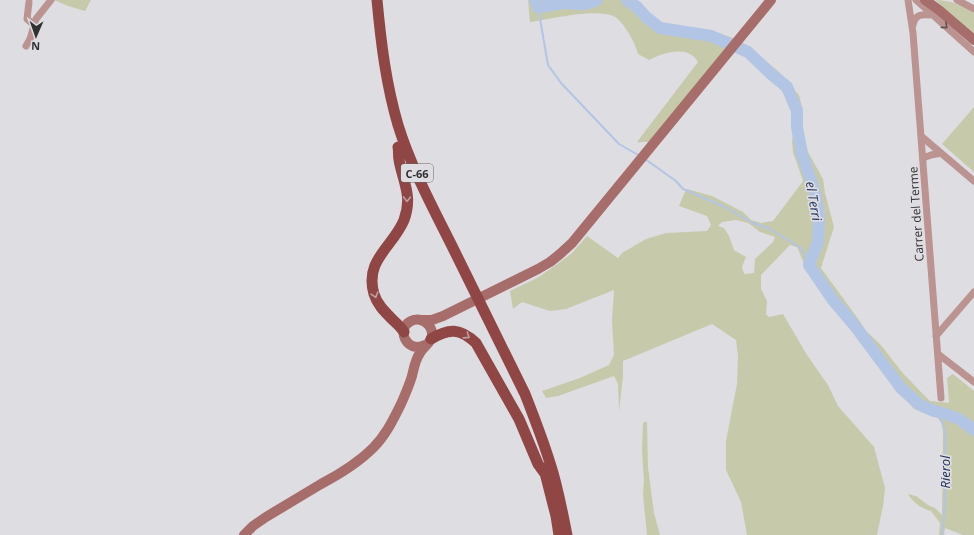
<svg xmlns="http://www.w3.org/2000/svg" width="974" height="535" font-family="'Open Sans',sans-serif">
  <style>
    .green { fill: #c7caaa; fill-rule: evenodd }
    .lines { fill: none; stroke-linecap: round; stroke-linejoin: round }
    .stream { stroke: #b3c5e5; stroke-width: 2 }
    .river { stroke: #b3c5e5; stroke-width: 12 }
    .minor { stroke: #bb9390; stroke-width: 7 }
    .secondary { stroke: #a76d6b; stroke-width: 10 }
    .trunk { stroke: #904644; stroke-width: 11 }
    .oneway { stroke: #615353 }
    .oneway2 { stroke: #bfa1a3 }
    .labels { text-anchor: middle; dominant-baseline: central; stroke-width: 3.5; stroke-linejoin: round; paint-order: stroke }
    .shield { fill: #dedde2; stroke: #656567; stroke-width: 1 }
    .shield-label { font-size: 11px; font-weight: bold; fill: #313132 }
    .street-label { font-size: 12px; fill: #313132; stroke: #dedde2 }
    .water-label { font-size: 13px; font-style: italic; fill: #1b305a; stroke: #dedde2 }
  </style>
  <rect width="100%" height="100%" fill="#dedde2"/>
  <path class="green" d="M54,0h37l-6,11 -17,-5z
    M528,0h106l7,3 16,20 4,2 19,5h30l23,8 -82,105c-4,-2 -10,0 -14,-1l61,-80c-10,-18 -35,-9 -49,-2l-11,-6c-2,-10 -15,-34 -25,-38 -19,-8 -62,3 -83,6z
    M935,0c16,0 26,5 39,13v21z
    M742,42l36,29 21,24 4,16v22l5,19 15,27 2,14 9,34 -13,41 38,52 7,11 15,14 20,26 19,20 10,10 19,2 -2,-25 6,-4 21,17v144h-11l-18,-7 -1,7h-5l1,-12 -9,-12c-11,-3 -17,-8 -23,-17l8,2 12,9 7,3 7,7 1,-78v-6l-2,-9 -5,-6 -22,-7 -8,-9 -35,-49 -11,-11 -17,-20 -6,-11 -26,-32 -8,-16 -6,-14 -7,-2 -29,30v14l6,12 -1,13 3,3 14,-3 24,41 21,30 10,21 36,41 11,41 -2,18 -6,29h-130l-6,-33 -15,-32v-29l11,-57 1,-28 -2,-16 -24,-16 -89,37v16l-4,34 -1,-27 -4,-8 -56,20 -12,2 -4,-7 38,-13 29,-13 5,-10 -2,-35 2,-30 -48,19 -16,2 -28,-9 -9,7 -3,-18 29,-14 32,-23 16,-18 31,22 4,-5 24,-14 20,-6 41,-2 4,-6 -4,-9 -28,-10 5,-12 3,-5 25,7 31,16 8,8 10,3 12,-2 30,-40 -10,-29 -1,-10 2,-17 -3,-15 -7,-16 -9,-12 -39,-33zM736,220l12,3 12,9 15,5 -2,5 -18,17 -1,14 -10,1 -2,-7 4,-10 -12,-7 -5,-14 -5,-8 -6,-2 4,-4z
    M974,107v65l-32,-28z
    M644,422h3l1,45 6,46 6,22h-13l-4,-41 1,-13 -2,-30 1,-27z"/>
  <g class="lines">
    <path class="stream" d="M538,7l10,58 13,18 58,61 21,12
      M645,159l31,22 7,8 42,18 28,16 17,6 32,20 7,16
      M934,411c3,4 7,8 9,13 4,11 2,25 2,37 0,25 1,50 -3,74"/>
    <path class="river" d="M535,0l3,7c9,0 16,-3 25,-4 13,0 21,4 34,-3
      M627,0l10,7 9,10 14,11 51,8 37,16 22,21 17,14 10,24v16l5,27 13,38 4,24 -1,26 -9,23 24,35 22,26 46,62 19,17 14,6 9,2 16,6 15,11"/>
    <path class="minor" d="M908,0l5,33 28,365
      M916,0l58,52
      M957,0l17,9
      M29,2l-2,17 7,6
      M913,25c2,-11 9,-11 19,-10
      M26,46l4,-7 6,-20 15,-19
      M921,136l53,45
      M923,158l8,-3 10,-2
      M936,336l38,-44
      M938,354l36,28"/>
    <path class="secondary" d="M925,0l14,10 35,30
      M420,320h12l11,-4 95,-47 12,-7 10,-8 12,-11 199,-243
      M244,535l9,-9 13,-9c18,-11 37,-22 55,-33 19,-10 37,-21 52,-36 13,-13 20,-28 28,-44 4,-9 8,-18 11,-28 2,-8 3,-16 8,-23 3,-6 11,-10 12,-17 1,-11 -11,-20 -21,-15 -16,8 -4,33 14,24"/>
    <path class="trunk" d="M377,0c4,43 9,84 21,125 13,42 34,81 53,119 25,50 49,100 74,150 9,23 18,46 25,69 8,24 12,48 17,72
      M398,147c1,4 0,9 1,13 4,22 14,36 5,60 -11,27 -40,40 -30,74 3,10 10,17 18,25 4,4 9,8 12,13
      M431,339c18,-11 29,-11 45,4l43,76 19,45 8,11
      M544,469l12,47 3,19"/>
  </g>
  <defs><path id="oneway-chevron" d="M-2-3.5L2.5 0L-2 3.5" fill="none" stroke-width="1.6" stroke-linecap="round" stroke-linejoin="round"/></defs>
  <use class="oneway" href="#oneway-chevron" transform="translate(945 26) rotate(41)"/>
  <g class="oneway2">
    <use href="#oneway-chevron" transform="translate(407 199) rotate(91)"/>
    <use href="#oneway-chevron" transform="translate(375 295) rotate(73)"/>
    <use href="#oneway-chevron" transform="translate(467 336) rotate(33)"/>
  </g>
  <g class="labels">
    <rect class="shield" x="401" y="164" width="32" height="18" rx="3"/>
    <g class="shield-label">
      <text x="417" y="173">C-66</text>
    </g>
    <g class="street-label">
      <text transform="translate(916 214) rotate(-94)">Carrer del Terme</text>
    </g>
    <g class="water-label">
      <text transform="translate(814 201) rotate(80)">el Terri</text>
      <text transform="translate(945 472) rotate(-90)">Rierol</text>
    </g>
  </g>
  <g transform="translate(36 36) rotate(182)" stroke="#dedde2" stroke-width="3" paint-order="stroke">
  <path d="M0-3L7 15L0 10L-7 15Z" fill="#313132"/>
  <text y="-6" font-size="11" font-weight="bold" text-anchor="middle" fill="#313132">N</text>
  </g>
</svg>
